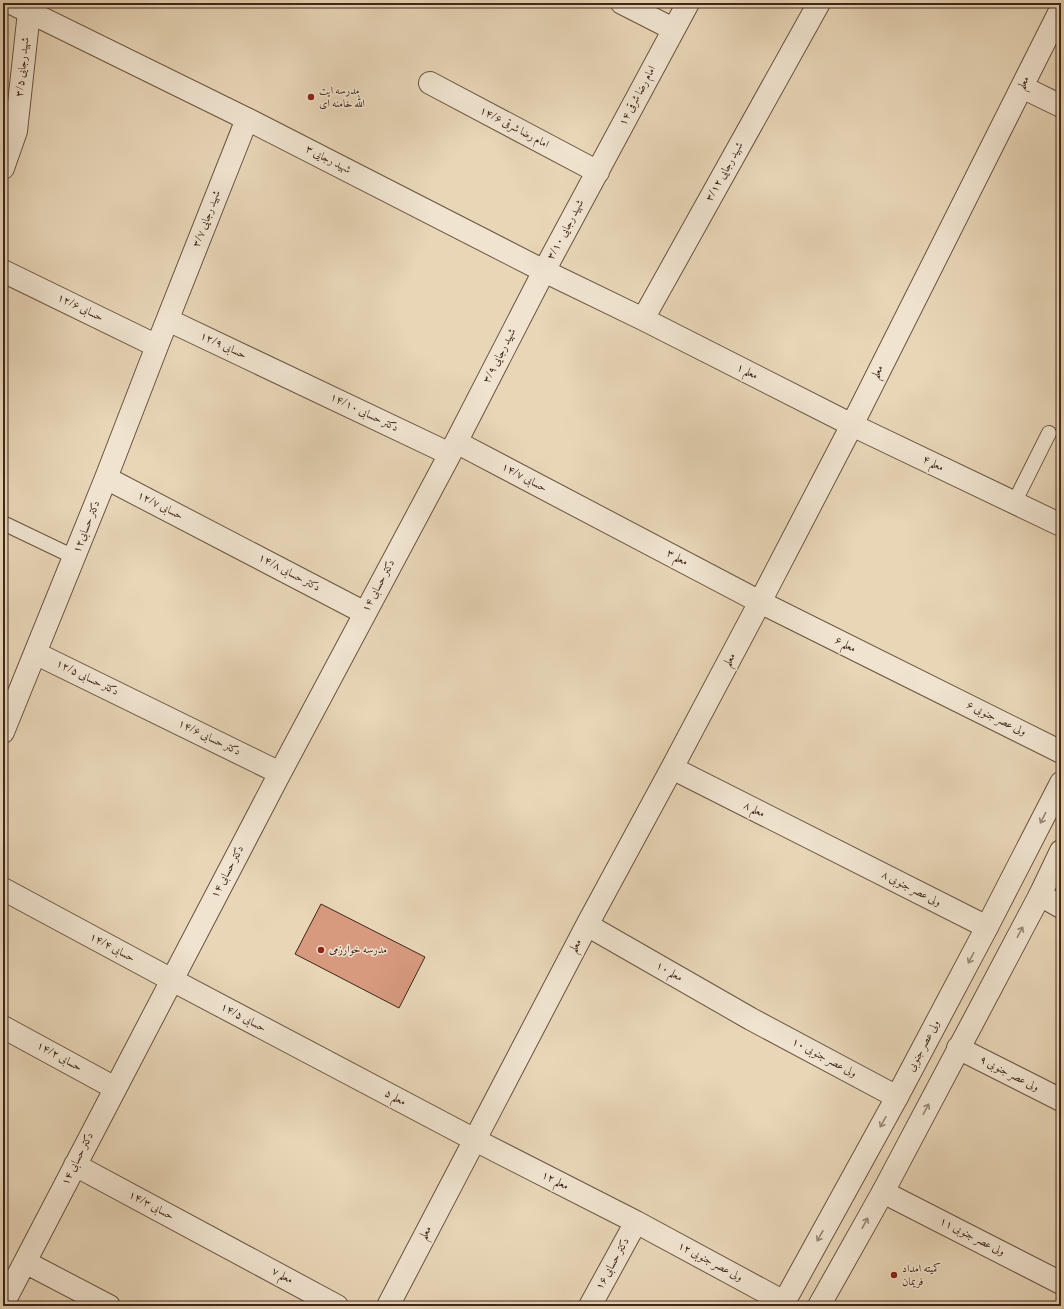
<svg xmlns="http://www.w3.org/2000/svg" width="1064" height="1309" font-family="Vollkorn,Amiri,serif">
  <style>
    .building { fill: #d79a7f; stroke: #40271a }
    .lines { fill: none; stroke-linecap: round; stroke-linejoin: round }
    .service-casing { stroke: #6a5341; stroke-width: 16 }
    .minor-casing { stroke: #6a5341; stroke-width: 24 }
    .tertiary-casing { stroke: #6a5341; stroke-width: 24 }
    .service { stroke: #f0e4d0; stroke-width: 14 }
    .minor { stroke: #f0e4d0; stroke-width: 22 }
    .tertiary { stroke: #f0e4d0; stroke-width: 22 }
    .oneway { stroke: #988675 }
    .poi-dot { fill: #8f2418; stroke: #f0e4d0; stroke-width: 1.5 }
    .labels { text-anchor: middle; dominant-baseline: central; stroke-width: 3; stroke-linejoin: round; paint-order: stroke }
    .street-label { font-size: 11px; fill: #40271a; stroke: #f0e4d0 }
    .poi-label { font-size: 11px; fill: #40271a; stroke: #f0e4d0; text-anchor: start }
  </style>
  <rect width="100%" height="100%" fill="#e8d6b7"/>
  <filter id="stains"><feTurbulence type="fractalNoise" baseFrequency=".005" numOctaves="4"/><feColorMatrix values="0 0 0 0 .2 0 0 0 0 .09 0 0 0 0 .02 0 0 0 .5 -.17"/></filter>
  <radialGradient id="worn" r=".72"><stop offset=".6" stop-color="#630" stop-opacity="0"/><stop offset="1" stop-color="#630" stop-opacity=".3"/></radialGradient>
  <path class="building" d="M321,904l104,53 -26,51 -104,-54z"/>
  <g class="lines">
    <defs>
      <path id="service" d="M1014,503l35,-70
        M3,523l71,34"/>
      <path id="minor" d="M11,3l236,116 297,152 99,48 209,106 209,100
        M622,3l51,26
        M430,83l168,89
        M1022,87l39,19
        M3,168l13,-37 13,-119
        M3,271l154,75
        M643,319l176,-316
        M168,320l282,134
        M456,442l304,160 301,150
        M106,478l259,135
        M35,653l245,120
        M3,732l103,-254 51,-132 90,-227
        M672,768l315,159
        M3,889l169,91 303,160 161,82 148,80
        M1040,895l21,12
        M587,925l164,94 146,78
        M3,1027l112,61
        M958,1048l103,52
        M75,1165l262,141
        M883,1192l178,91
        M25,1262l84,44
        M3,1304l277,-531 170,-319 94,-183 144,-268
        M388,1306l199,-381 85,-157 88,-166 92,-177 209,-416
        M590,1306l46,-84"/>
      <path id="tertiary" d="M782,1306l115,-209 90,-170 74,-144
        M819,1306l64,-114 157,-297 21,-44"/>
    </defs>
    <use href="#service" class="service-casing"/>
    <use href="#minor" class="minor-casing"/>
    <use href="#tertiary" class="tertiary-casing"/>
    <use href="#service" class="service"/>
    <use href="#minor" class="minor"/>
    <use href="#tertiary" class="tertiary"/>
  </g>
  <defs><path id="oneway-shaft" d="M-6 0H5M1.5-3L5.5 0L1.5 3" fill="none" stroke-width="1.6" stroke-linecap="round" stroke-linejoin="round"/></defs>
  <g class="oneway">
    <use href="#oneway-shaft" transform="translate(1043 818) rotate(117)"/>
    <use href="#oneway-shaft" transform="translate(1020 932) rotate(-62)"/>
    <use href="#oneway-shaft" transform="translate(971 958) rotate(118)"/>
    <use href="#oneway-shaft" transform="translate(926 1109) rotate(-62)"/>
    <use href="#oneway-shaft" transform="translate(883 1122) rotate(119)"/>
    <use href="#oneway-shaft" transform="translate(865 1223) rotate(-61)"/>
    <use href="#oneway-shaft" transform="translate(820 1236) rotate(119)"/>
  </g>
  <g class="poi-dot">
    <circle cx="311" cy="97" r="4"/>
    <circle cx="321" cy="950" r="4"/>
    <circle cx="894" cy="1275" r="4"/>
  </g>
  <g class="labels">
    <g class="street-label">
      <text transform="translate(23 67) rotate(-84)">شهید رجایی ۳/۵</text>
      <text transform="translate(1024 83) rotate(-63)">معلم</text>
      <text transform="translate(638 96) rotate(-62)">امام رضا شرقی ۱۴</text>
      <text transform="translate(514 128) rotate(28)">امام رضا شرقی ۱۴/۶</text>
      <text transform="translate(328 160) rotate(27)">شهید رجایی ۳</text>
      <text transform="translate(725 172) rotate(-61)">شهید رجایی ۳/۱۲</text>
      <text transform="translate(207 219) rotate(-69)">شهید رجایی ۳/۷</text>
      <text transform="translate(566 230) rotate(-62)">شهید رجایی ۳/۱۰</text>
      <text transform="translate(80 308) rotate(26)">حسابی ۱۲/۶</text>
      <text transform="translate(223 346) rotate(25)">حسابی ۱۲/۹</text>
      <text transform="translate(500 356) rotate(-63)">شهید رجایی ۳/۹</text>
      <text transform="translate(747 372) rotate(27)">معلم ۱</text>
      <text transform="translate(878 372) rotate(-63)">معلم</text>
      <text transform="translate(364 413) rotate(26)">دکتر حسابی ۱۴/۱۰</text>
      <text transform="translate(933 464) rotate(26)">معلم ۴</text>
      <text transform="translate(524 478) rotate(28)">حسابی ۱۴/۷</text>
      <text transform="translate(160 506) rotate(27)">حسابی ۱۲/۷</text>
      <text transform="translate(87 527) rotate(-68)">دکتر حسابی۱۲</text>
      <text transform="translate(677 558) rotate(28)">معلم ۳</text>
      <text transform="translate(289 573) rotate(28)">دکتر حسابی ۱۴/۸</text>
      <text transform="translate(379 586) rotate(-62)">دکتر حسابی ۱۴</text>
      <text transform="translate(845 645) rotate(27)">معلم ۶</text>
      <text transform="translate(730 660) rotate(-62)">معلم</text>
      <text transform="translate(87 678) rotate(26)">دکتر حسابی ۱۲/۵</text>
      <text transform="translate(996 719) rotate(26)">ولی عصر جنوبی ۶</text>
      <text transform="translate(209 738) rotate(26)">دکتر حسابی ۱۴/۶</text>
      <text transform="translate(754 810) rotate(27)">معلم ۸</text>
      <text transform="translate(228 872) rotate(-62)">دکتر حسابی ۱۴</text>
      <text transform="translate(911 889) rotate(27)">ولی عصر جنوبی ۸</text>
      <text transform="translate(576 946) rotate(-62)">معلم</text>
      <text transform="translate(112 948) rotate(28)">حسابی ۱۴/۴</text>
      <text transform="translate(669 972) rotate(30)">معلم ۱۰</text>
      <text transform="translate(243 1018) rotate(28)">حسابی ۱۴/۵</text>
      <text transform="translate(924 1046) rotate(-62)">ولی عصر جنوبی</text>
      <text transform="translate(59 1057) rotate(29)">حسابی ۱۴/۲</text>
      <text transform="translate(824 1058) rotate(28)">ولی عصر جنوبی ۱۰</text>
      <text transform="translate(1009 1074) rotate(27)">ولی عصر جنوبی ۹</text>
      <text transform="translate(395 1098) rotate(28)">معلم ۵</text>
      <text transform="translate(78 1159) rotate(-63)">دکتر حسابی ۱۴</text>
      <text transform="translate(555 1181) rotate(27)">معلم ۱۲</text>
      <text transform="translate(151 1206) rotate(28)">حسابی ۱۴/۳</text>
      <text transform="translate(426 1233) rotate(-62)">معلم</text>
      <text transform="translate(972 1237) rotate(27)">ولی عصر جنوبی ۱۱</text>
      <text transform="translate(710 1262) rotate(28)">ولی عصر جنوبی ۱۲</text>
      <text transform="translate(613 1264) rotate(-61)">دکتر حسابی ۱۶</text>
      <text transform="translate(282 1276) rotate(28)">معلم ۷</text>
    </g>
    <g class="poi-label">
      <text x="319" y="91">مدرسه ایت<tspan x="319" dy="13">الله خامنه ای</tspan></text>
      <text x="329" y="950">مدرسه خوارزمی</text>
      <text x="902" y="1269">کمیته امداد<tspan x="902" dy="13">فریمان</tspan></text>
    </g>
  </g>
  <rect width="1064" height="1309" fill="none" stroke="#e8d6b7" stroke-width="16"/>
  <rect x="4" y="4" width="1056" height="1301" fill="none" stroke="#40271a" stroke-width="2"/>
  <rect x="8" y="8" width="1048" height="1293" fill="none" stroke="#40271a"/>
  <rect width="100%" height="100%" filter="url(#stains)"/>
  <rect width="100%" height="100%" fill="url(#worn)"/>
</svg>
